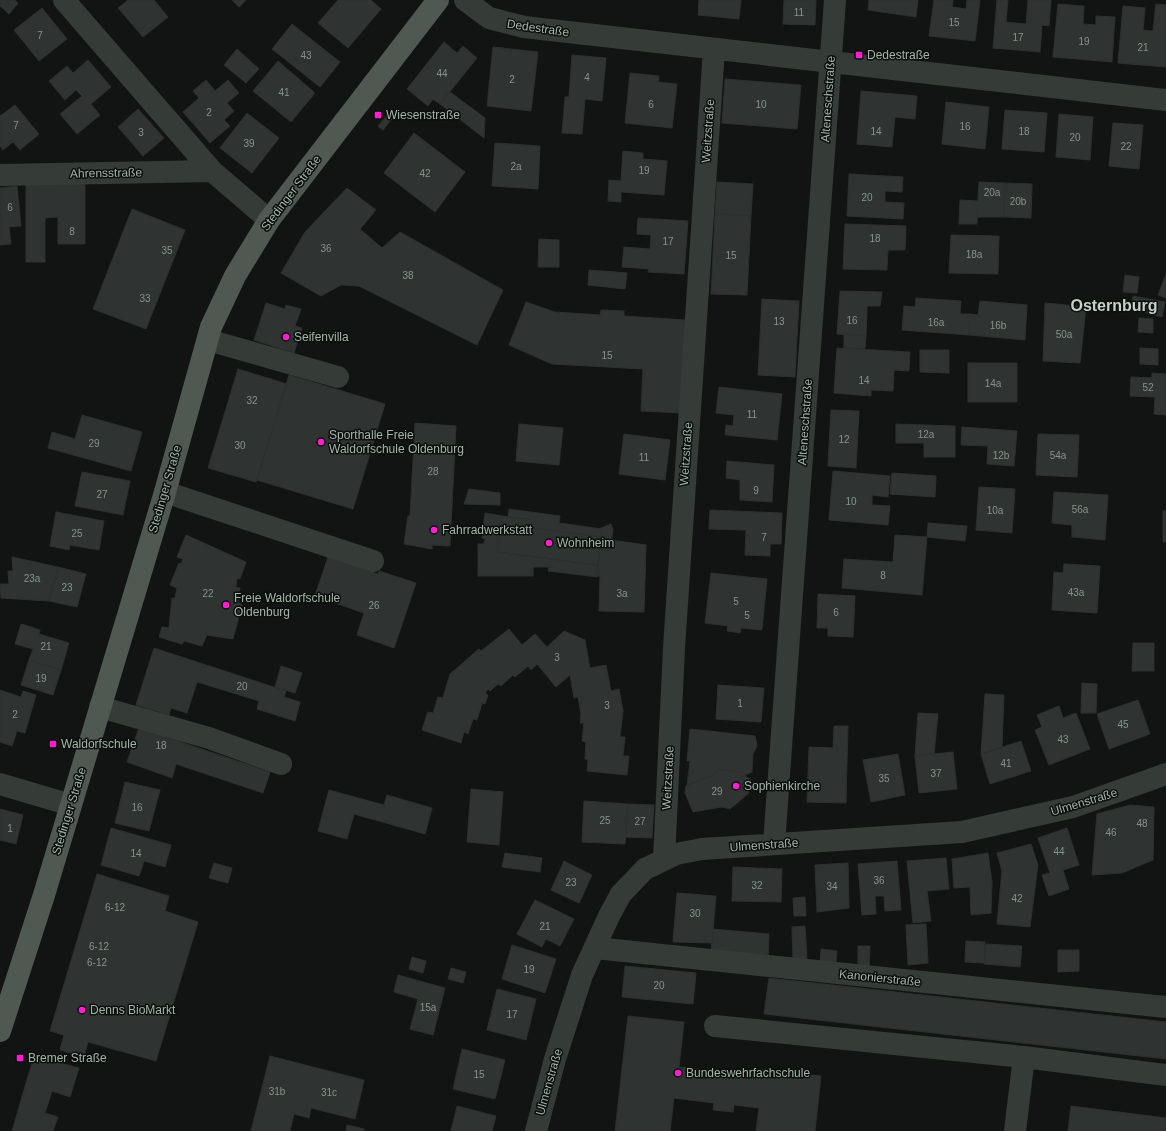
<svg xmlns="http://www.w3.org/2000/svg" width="1166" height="1131" font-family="Helvetica,sans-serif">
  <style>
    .building { fill: #2f3331; stroke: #2c302e }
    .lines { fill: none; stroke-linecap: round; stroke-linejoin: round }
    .minor { stroke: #353c38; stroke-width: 22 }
    .major { stroke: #4f5952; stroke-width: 22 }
    .poi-dot { fill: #ff1fce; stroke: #0d0f0e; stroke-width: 1.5 }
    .labels { text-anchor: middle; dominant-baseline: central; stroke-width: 3; stroke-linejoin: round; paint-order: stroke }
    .number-label { font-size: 10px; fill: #85958a }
    .street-label { font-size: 12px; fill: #a2b6a7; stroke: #0d0f0e }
    .poi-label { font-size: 12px; fill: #a2b6a7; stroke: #0d0f0e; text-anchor: start }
    .district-label { font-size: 16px; font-weight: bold; fill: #c4d2c8; stroke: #0d0f0e }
  </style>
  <rect width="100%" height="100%" fill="#121413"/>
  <path class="building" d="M0,0h15l3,3 -9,11 -9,-8z
    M128,0h26l14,17 -25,20 -25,-29z
    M232,0h14l-7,7z
    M338,0h33l10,9 -33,39 -30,-25z
    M699,0h42l-2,19 -41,-4z
    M784,0h32l-1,25 -32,-1z
    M869,0h49l-2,17 -48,-7z
    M934,0h19l-1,7 14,2 1,-9h13l-5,41 -46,-5z
    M997,0h11l-2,22 20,2 2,-24h23l-2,26 -7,-1 -2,27 -47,-4z
    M1058,4l26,2 -1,18 13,1v-9l19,1 -3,45 -59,-5z
    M1156,4l10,1v62l-48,-4 5,-57 22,2 -2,22 10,1z
    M42,8l25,31 -28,22 -25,-31z
    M292,24l48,38 -20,25 -48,-38z
    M444,42l13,11 6,-7 14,12 -37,46 -7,-5 -5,7 -21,-17z
    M493,47l45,5 -7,59 -44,-5z
    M237,49l22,20 -13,14 -22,-18z
    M572,55l34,3 -4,43 -17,-2 -3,35 -20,-1 3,-36h4z
    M88,60l23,27 -20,17 9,11 -23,19 -17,-20 22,-18 -6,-6 -11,10 -16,-19 18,-15 6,7z
    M278,61l37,32 -24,29 -38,-31z
    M630,73l29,3 -1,6 19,2 -5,44 -47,-5z
    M725,79l76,6 -4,44 -75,-6z
    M206,80l9,11 13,-11 11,13 -12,10 7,8 -10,9 6,6 -20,17 -27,-31 16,-14 -6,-7z
    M861,91l56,5 -2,23 -20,-2 -3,30 -35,-3z
    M450,92l35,26 -1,20 -44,-34z
    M946,102l43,5 -4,42 -43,-5z
    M15,105l24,29 -19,16 -7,-8 -10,8 -3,-4v-30z
    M138,109l26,29 -21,18 -25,-29z
    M1005,110l42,3 -3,39 -42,-3z
    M390,112l4,4 -11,14 -5,-4z
    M247,113l32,25 -27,35 -32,-25z
    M1059,114l34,3 -3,43 -34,-3z
    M1113,123l30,2 -4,44 -30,-3z
    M414,133l51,39 -30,40 -51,-39z
    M495,143l45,3 -2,43 -46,-3z
    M623,151l20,2v6l24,2 -3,34 -43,-3v10l-13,-1 1,-21 12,1z
    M849,174l54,3 -1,15 -17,-1v11l19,1 -1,16 -56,-3z
    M26,182h59v62h-27v-27l-13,1v44h-19z
    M717,182l36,2 -2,32 -36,-2z
    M979,182l26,1 -1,34h-27z
    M1005,183l27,1 -1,34 -27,-1z
    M17,186l4,40 -12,1 2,17 -11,1v-57z
    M347,188l29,22 -16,19 22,19 18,-16 103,58 -26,55 -118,-59 -18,-1 -20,11 -40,-23 24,-41z
    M960,200l18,1 -1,23h-18z
    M132,209l53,21 -39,99 -53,-20z
    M715,214l36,2 -4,79 -36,-1z
    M638,218l50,3 -4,53 -36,-2 1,-3 -27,-2 2,-20 26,2 1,-14 -14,-1z
    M845,224l61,2 -1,24h-17l-1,20 -44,-1z
    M951,235l48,1 -1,38 -49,-1z
    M539,239l20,1v27h-21z
    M589,270l38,3 -2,16 -37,-4z
    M1166,274v24l-8,-3z
    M1125,275l14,2 -2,16 -14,-1z
    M840,291l42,1 -2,14h-13l-1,30 -29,-2z
    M1133,296l32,6 -3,15 -16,-4 1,-5 -15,-3z
    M916,298l45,3 -1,13h10l-1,21 -67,-5 2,-24 11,1z
    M762,299l37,2 -4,76 -37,-2z
    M980,301l47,4 -2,35 -56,-5 1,-21 8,1z
    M526,302l29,10 45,3 1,-5 23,1v5l62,4 -5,93 -40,-2 2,-42 -91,-5 -43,-19z
    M266,303l19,6 1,-4 15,4 -6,17 7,2 -8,25 -40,-13z
    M1045,303l41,4 -6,56 -37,-2z
    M1139,318l14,1v14l-15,-1z
    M844,334l22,2 -1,13 -21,-1z
    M837,348l73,4 -1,19 -15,-1 -1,21 -22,-1v6l-37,-3z
    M1140,348l18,1v16l-18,-1z
    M920,350h29v23l-29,-1z
    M968,363h49v39h-49z
    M238,369l49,15 -31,98 -48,-14z
    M1152,373l14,1v41l-12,-1 1,-17 -25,-1 1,-19 21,1z
    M289,375l96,29 -32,105 -96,-29z
    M719,387l63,7 -5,46 -52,-5 1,-10 7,1 1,-11 -18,-2z
    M831,410l28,1 -3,57 -28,-2z
    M82,415l60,17 -11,39 -83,-23 4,-16 23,7z
    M415,423l41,3 -6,120 -18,-1v4l-28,-5 4,-28h2z
    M519,424l44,4 -4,37 -43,-4z
    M896,424l59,2v31h-31v-14h-28z
    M962,427l55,4 -3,35 -27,-2 1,-18 -27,-1z
    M624,434l46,6 -5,40 -46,-6z
    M1038,434l41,1 -2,42 -41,-2z
    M727,461l47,4 -2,37 -32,-2v-20l-14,-2z
    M833,471l57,5 -2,21 -16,-2v10l18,1 -2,19 -59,-5z
    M82,472l48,9 -7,34 -48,-9z
    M892,473l44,3 -1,21 -45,-3z
    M979,487l36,2 -3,44 -36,-3z
    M469,489l31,4v12l-36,-1z
    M1054,492l54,3 -3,45 -33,-3v-12l-20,-2z
    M509,509l51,7 -1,7 43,6 -1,8 -72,-10 1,-8 -22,-2z
    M710,510l72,3 -1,31h-11v12l-25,-1 1,-25 -37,-1z
    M1163,511h3v31h-3z
    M56,512l48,9 -5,29 -29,-5 -1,5 -19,-4z
    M485,513l17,3 -5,36 101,13 -1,12 -49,-6 1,-4h-16v9h-55v-32h6l1,-5 -3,-1z
    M502,516l28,3 -1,8 72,10 -3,28 -101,-13z
    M928,523l39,3 -2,15 -38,-4z
    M611,524l2,6 -3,21 -10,-1 2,-21h-3z
    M186,535l60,27 -6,17 -3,-1 -1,9 4,1 -2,14 4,3 -9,34 -26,-4 -5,11 -18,-5 -2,3 -23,-7 3,-10 7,1 3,-30h3l2,-10 -7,-3 9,-22 2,1 2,-5 -6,-2z
    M895,535l32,2 -5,58 -80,-7 2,-29 49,3z
    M611,540l35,5 -2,67 -45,-1 1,-35h-3l3,-26 10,1z
    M12,557l46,10 -9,34 -48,-3 -1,-14h9l-1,-13h5z
    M328,557l50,17 1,-3 37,12 -22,65 -37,-13 7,-22 -49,-17z
    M1064,564l36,2 -3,47 -45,-3 2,-38 9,1z
    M58,567l28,7 -9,33 -28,-6z
    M711,573l56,6 -5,51 -21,-2 -1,5 -13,-2 1,-5 -23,-3z
    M818,594l37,2 -2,41 -25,-1v-8h-11z
    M21,624l19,6 -1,4 30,9 -8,27 -32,-10 4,-11 -18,-5z
    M509,629l13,16 13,-11 12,13 17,-16 21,9 5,28 16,-3 5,26 8,-2 4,22 -3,26h5l-2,19h6l-2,19 -40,-4 1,-11 -3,-1 1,-17 -4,-1 2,-18h-4l1,-9 -3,-17 -4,1 -4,-23 -14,12 -19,-23 -6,6 -3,-4 -13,11 -2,-2 -12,11 -3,-2 -8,7 -2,-2 -3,5 3,1 -3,9 -3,-1 -5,17 -4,-1 -5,15 -4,-2 -3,11 -39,-13 6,-18 5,1 5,-16 5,1 7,-24 29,-25 2,2z
    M1133,643h21v28h-22z
    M154,648l132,43 -2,6 16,5 -5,19 -38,-12 2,-8 -62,-19 -10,31 -16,-5 -2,7 -33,-10z
    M29,660l32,10 -8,25 -32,-10z
    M281,666l21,7 -7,20 -20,-6z
    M1082,683l15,1 -1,29h-15z
    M718,685l46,3 -3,34 -45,-3z
    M0,690l21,7 2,-6 13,4 -11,38 -8,-2 -5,15 -12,-4z
    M985,694l19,1 -2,53 -21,6z
    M1138,700l12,34 -41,15 -12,-35z
    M1059,706l4,12 13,-5 14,36 -41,16 -14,-35 7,-3 -5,-12z
    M918,713l20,1 -4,40 -19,2z
    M834,726h14l-2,77 -39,-1 2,-55 24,1z
    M139,728l131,44 -7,21 -87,-29 -4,14 -45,-16z
    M690,729l65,7 2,10 -4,8 -1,18 -7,3 -1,-2 -25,-4 -6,6 -26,10 3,-24h-3z
    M1021,741l10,30 -41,13 -9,-30z
    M953,752l4,37 -38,4 -4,-37z
    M898,754l7,41 -34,7 -8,-42z
    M719,769l25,4 2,4 4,2 2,5 -3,5v4l-19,16 -8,-2 -29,5 -8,-19 1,-7 27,-11z
    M125,782l35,8 -11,41 -34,-8z
    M471,789l32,3 -4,53 -32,-3z
    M329,790l55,15 3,-10 45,13 -7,26 -71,-20 -7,25 -29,-8z
    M584,801l44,3 -3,40 -43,-2z
    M628,804l26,1 -2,33 -27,-1z
    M1130,805l24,2 -1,53 -31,13 -30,2 5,-61z
    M0,809l23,6 -7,29 -16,-4z
    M111,828l60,17 -6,22 -21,-6 -5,15 -38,-11z
    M1067,828l12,37 -16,5 6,19 -20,7 -7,-21 8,-2 -12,-35z
    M1031,844l7,21 -8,62 -33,-3 5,-53 -5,-18z
    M505,853l37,5 -2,14 -38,-5z
    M988,853l4,29 -1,31 -20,2 -1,-28 -16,1 -2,-29z
    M946,858l3,31 -22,2 4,30 -18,2 -6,-62z
    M564,861l28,14 -13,28 -28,-13z
    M897,861l4,49 -16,1 -1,-15h-9l1,18 -14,1 -4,-51z
    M214,863l18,5 -4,15 -19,-5z
    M848,863l1,45 -32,4 -2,-47z
    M733,867l49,2 -1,33 -49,-1z
    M97,874l72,22 -4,15 33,11 -42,139 -68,-19 -4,15 -24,-7 4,-15 -14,-4z
    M677,893l39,3 -4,47 -39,-1z
    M805,897l1,19h-12l-1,-18z
    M535,900l39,19 -14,27 -14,-7 -4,8 -25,-13z
    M926,924l2,39 -20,2 -2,-40z
    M805,926l2,33 -14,1 -1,-33z
    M713,929l56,5 -1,25 -57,-9z
    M966,941l19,1 -1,21 -19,-1z
    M986,944l36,2 -2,21 -36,-3z
    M512,945l44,14 -11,34 -43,-14z
    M858,946h12l-1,21h-11z
    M821,949l16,2 -1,15 -16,-2z
    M1058,950h21v21l-21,1z
    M412,957l14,4 -3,12 -14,-4z
    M625,966l71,7 -3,31 -71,-7z
    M451,968l15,4 -3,11 -15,-4z
    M398,975l47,13 -12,47 -23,-6 8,-30 -24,-7z
    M769,978l397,44v37l-402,-45z
    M497,989l39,10 -10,41 -39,-10z
    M628,1016l56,6 -5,45 83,9 1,-7 58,7 -6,55h-59l3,-23 -25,-3 -1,7 -20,-2 1,-7 -40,-5 -4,33h-55z
    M462,1049l43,11 -10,39 -42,-10z
    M34,1056l45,12 -9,29 -18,-6 -7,22 13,4 -5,14h-41z
    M270,1056l94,24 -9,39 -44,-11 -2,10 -15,-4 -4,17h-39z
    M457,1106l39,10 -4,15h-41z
    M1071,1106l95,12v13h-98z
    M347,1125l17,4v2h-18z"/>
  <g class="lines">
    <path class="minor" d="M64,0l148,171 57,49
      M465,0l24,18 35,9 642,73
      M0,175l212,-4
      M208,340l130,37
      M165,492l208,69
      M100,707l109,31 72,26
      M0,784l71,21
      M774,844c18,-282 42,-563 61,-844
      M664,859l10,-211 40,-599
      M595,948l571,59
      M715,1026l309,31 142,18
      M536,1131l19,-72 27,-84 27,-59 12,-22 24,-25 31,-15 26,-5 260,-17 111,-25 93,-33
      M1015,1131l9,-74"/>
    <path class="major" d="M0,1031l44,-136 121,-403 46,-165 24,-51 34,-56 169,-220"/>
  </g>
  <g class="poi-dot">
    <rect x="855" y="51" width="8" height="8" rx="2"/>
    <rect x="374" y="111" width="8" height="8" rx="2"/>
    <circle cx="286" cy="337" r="4"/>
    <circle cx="321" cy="442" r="4"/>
    <circle cx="434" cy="530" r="4"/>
    <circle cx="549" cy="543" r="4"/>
    <circle cx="226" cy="605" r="4"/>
    <rect x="49" y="740" width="8" height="8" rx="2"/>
    <circle cx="736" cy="786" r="4"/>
    <circle cx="82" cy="1010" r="4"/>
    <rect x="16" y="1054" width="8" height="8" rx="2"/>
    <circle cx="678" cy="1073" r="4"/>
  </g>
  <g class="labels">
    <g class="number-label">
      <text x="799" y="12">11</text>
      <text x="954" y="22">15</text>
      <text x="40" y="35">7</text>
      <text x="1018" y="37">17</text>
      <text x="1084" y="41">19</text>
      <text x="1143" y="47">21</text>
      <text x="306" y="55">43</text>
      <text x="442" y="73">44</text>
      <text x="587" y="77">4</text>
      <text x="512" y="79">2</text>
      <text x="284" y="92">41</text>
      <text x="651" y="104">6</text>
      <text x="761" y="104">10</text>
      <text x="209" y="112">2</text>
      <text x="16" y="125">7</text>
      <text x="965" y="126">16</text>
      <text x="876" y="131">14</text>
      <text x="1024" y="131">18</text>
      <text x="141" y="132">3</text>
      <text x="1075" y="137">20</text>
      <text x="249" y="143">39</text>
      <text x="1126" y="146">22</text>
      <text x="516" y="166">2a</text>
      <text x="644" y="170">19</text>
      <text x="425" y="173">42</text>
      <text x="992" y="192">20a</text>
      <text x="867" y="197">20</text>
      <text x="1018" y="201">20b</text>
      <text x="10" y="207">6</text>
      <text x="72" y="231">8</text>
      <text x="875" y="238">18</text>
      <text x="668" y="241">17</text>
      <text x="326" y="248">36</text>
      <text x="167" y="250">35</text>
      <text x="974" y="254">18a</text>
      <text x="731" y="255">15</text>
      <text x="408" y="275">38</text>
      <text x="145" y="298">33</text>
      <text x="852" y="320">16</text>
      <text x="779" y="321">13</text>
      <text x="936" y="322">16a</text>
      <text x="998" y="325">16b</text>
      <text x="1064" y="334">50a</text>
      <text x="607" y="355">15</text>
      <text x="864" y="380">14</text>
      <text x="993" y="383">14a</text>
      <text x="1148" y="387">52</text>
      <text x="252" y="400">32</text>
      <text x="752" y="414">11</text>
      <text x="926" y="434">12a</text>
      <text x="844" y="439">12</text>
      <text x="94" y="443">29</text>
      <text x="240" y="445">30</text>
      <text x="1001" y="455">12b</text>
      <text x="1058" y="455">54a</text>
      <text x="644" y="457">11</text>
      <text x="433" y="471">28</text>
      <text x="756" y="490">9</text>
      <text x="102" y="494">27</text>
      <text x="851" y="501">10</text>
      <text x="1080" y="509">56a</text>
      <text x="995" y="510">10a</text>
      <text x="77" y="533">25</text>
      <text x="764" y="537">7</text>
      <text x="883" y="575">8</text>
      <text x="32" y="578">23a</text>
      <text x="67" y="587">23</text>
      <text x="1076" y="592">43a</text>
      <text x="208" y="593">22</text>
      <text x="622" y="593">3a</text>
      <text x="736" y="601">5</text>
      <text x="374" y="605">26</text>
      <text x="836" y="612">6</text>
      <text x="747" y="615">5</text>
      <text x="46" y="646">21</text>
      <text x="557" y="657">3</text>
      <text x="41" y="678">19</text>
      <text x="242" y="686">20</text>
      <text x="740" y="703">1</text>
      <text x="607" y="705">3</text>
      <text x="15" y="714">2</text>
      <text x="1123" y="724">45</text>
      <text x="1063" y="739">43</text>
      <text x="161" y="745">18</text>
      <text x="1006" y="763">41</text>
      <text x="936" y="773">37</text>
      <text x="884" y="778">35</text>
      <text x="717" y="791">29</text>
      <text x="137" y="807">16</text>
      <text x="605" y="820">25</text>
      <text x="640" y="821">27</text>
      <text x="1142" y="823">48</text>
      <text x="10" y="828">1</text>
      <text x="1111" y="832">46</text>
      <text x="1059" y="851">44</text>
      <text x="136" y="853">14</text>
      <text x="879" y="880">36</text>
      <text x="571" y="882">23</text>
      <text x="757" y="885">32</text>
      <text x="832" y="886">34</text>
      <text x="1017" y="898">42</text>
      <text x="115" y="907">6-12</text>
      <text x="695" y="913">30</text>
      <text x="545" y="926">21</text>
      <text x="99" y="946">6-12</text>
      <text x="97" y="962">6-12</text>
      <text x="529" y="969">19</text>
      <text x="659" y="985">20</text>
      <text x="428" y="1007">15a</text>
      <text x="512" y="1014">17</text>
      <text x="479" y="1074">15</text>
      <text x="277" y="1091">31b</text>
      <text x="329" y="1092">31c</text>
    </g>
    <g class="street-label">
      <text transform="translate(538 28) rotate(8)">Dedestraße</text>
      <text transform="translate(828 99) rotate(-86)">Alteneschstraße</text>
      <text transform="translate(708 131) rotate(-86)">Weitzstraße</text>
      <text transform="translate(106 173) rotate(-1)">Ahrensstraße</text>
      <text transform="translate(291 193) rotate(-53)">Stedinger Straße</text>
      <text transform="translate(805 422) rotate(-86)">Alteneschstraße</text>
      <text transform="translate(686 454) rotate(-86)">Weitzstraße</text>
      <text transform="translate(165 489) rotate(-74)">Stedinger Straße</text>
      <text transform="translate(668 778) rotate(-87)">Weitzstraße</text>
      <text transform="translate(1084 802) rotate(-17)">Ulmenstraße</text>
      <text transform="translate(69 811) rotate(-73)">Stedinger Straße</text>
      <text transform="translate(764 845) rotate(-4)">Ulmenstraße</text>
      <text transform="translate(880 978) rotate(6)">Kanonierstraße</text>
      <text transform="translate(549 1082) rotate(-74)">Ulmenstraße</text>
    </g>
    <g class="poi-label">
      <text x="867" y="55">Dedestraße</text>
      <text x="386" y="115">Wiesenstraße</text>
      <text x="294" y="337">Seifenvilla</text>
      <text x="329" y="435">Sporthalle Freie<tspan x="329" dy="14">Waldorfschule Oldenburg</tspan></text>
      <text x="442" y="530">Fahrradwerkstatt</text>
      <text x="557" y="543">Wohnheim</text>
      <text x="234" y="598">Freie Waldorfschule<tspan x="234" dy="14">Oldenburg</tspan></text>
      <text x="61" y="744">Waldorfschule</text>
      <text x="744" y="786">Sophienkirche</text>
      <text x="90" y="1010">Denns BioMarkt</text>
      <text x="28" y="1058">Bremer Straße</text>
      <text x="686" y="1073">Bundeswehrfachschule</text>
    </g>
    <g class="district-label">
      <text x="1114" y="305">Osternburg</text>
    </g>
  </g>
</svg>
